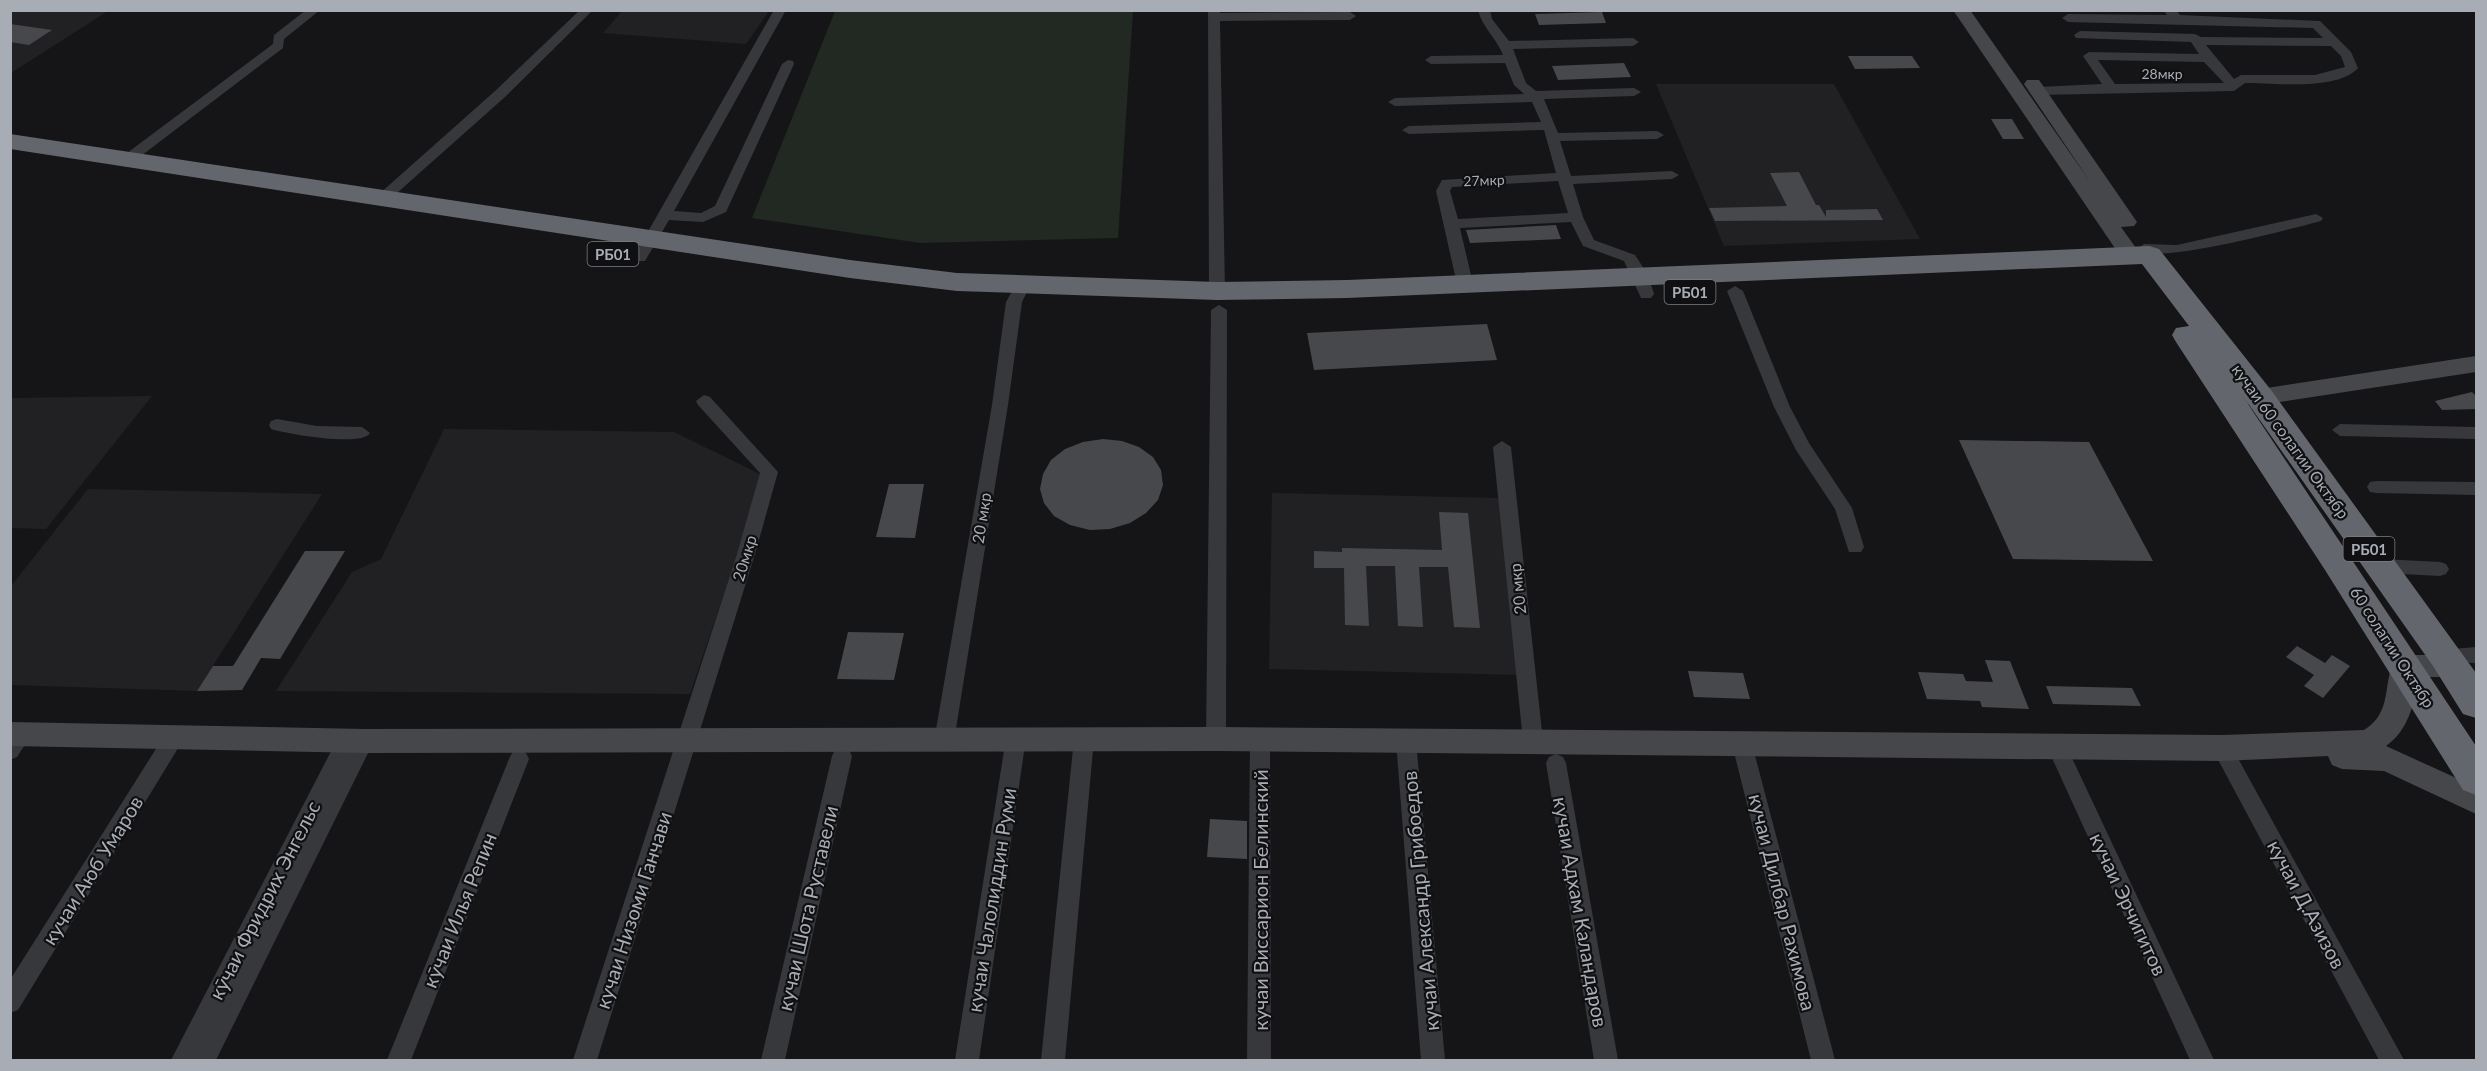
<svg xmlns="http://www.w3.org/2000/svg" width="2487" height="1071" font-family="Lato,sans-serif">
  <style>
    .built { fill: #212123 }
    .green { fill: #222822 }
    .building { fill: #47484b }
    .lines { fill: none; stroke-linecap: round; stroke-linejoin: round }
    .street { fill: #36383b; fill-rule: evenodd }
    .secondary { fill: #45474b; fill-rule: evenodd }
    .highway { fill: #63666c; fill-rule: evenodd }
    .labels { text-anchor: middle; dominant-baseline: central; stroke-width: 4.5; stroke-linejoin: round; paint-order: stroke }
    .far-street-label { font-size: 14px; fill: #a8adb5; stroke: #101012 }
    .shield { fill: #101012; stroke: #7a7e84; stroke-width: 1.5 }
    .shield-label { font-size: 15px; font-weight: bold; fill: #a8adb5 }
    .street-label { font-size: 16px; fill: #a8adb5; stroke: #101012 }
    .near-street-label { font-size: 20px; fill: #a8adb5; stroke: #101012 }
  </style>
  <rect width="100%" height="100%" fill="#151517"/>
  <path class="built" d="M11,11h97l-97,62z
    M622,11v-1l147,1 -23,33 -143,-11z
    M1656,84h178l86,155 -196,7z
    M152,396l-106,133 -35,-1v-130z
    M444,429l230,3 90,44 -74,218 -414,-3 76,-119 29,-13z
    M88,489l234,5 -125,197 -186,-6v-99z
    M1272,493l228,5 22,177 -253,-6z"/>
  <path class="green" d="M835,11h298l-15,227 -198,5 -168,-25z"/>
  <path class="building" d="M1602,12l4,11 -67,2 -4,-11z
    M10,24l42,6 -23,15 -19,-3z
    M1848,56h64l8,12 -65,1z
    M1624,63l7,14 -73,3 -6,-14z
    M1991,119h21l12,20h-21z
    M1799,172l17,33h3l7,12v-7l51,-1 6,11 -168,1 -6,-13 78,-2 -17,-33z
    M1556,225l5,14 -91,4 -4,-13z
    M1487,324l10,36 -183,10 -7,-37z
    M2472,392l4,4v13l-34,1 -7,-9z
    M1103,439l19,2 17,6 14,10 8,13 2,15 -5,15 -12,13 -16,10 -20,6 -20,1 -20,-5 -16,-9 -10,-13 -4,-14 3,-15 8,-14 14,-11 18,-7z
    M1959,440l130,2 64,119 -140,-2z
    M889,484h35l-9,54 -39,-1z
    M1439,512l29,1 12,115 -26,-1 -6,-60h-29l4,60 -25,-1 -3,-60h-29l3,60 -24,-1 -1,-57h-30v-17l28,1v-4l100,2z
    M305,551h40l-65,108 -19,-1 -19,32 -45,1 16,-25h20z
    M848,632l56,1 -10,47 -57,-1z
    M2297,646l28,17 7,-8 18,11 -27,32 -19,-12 10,-11 -28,-18z
    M1985,660l25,1 19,48 -47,-2 -2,-6 -53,-2 -9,-27 45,2 3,7 27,1z
    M1688,671l55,2 7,26 -56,-2z
    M2046,686l86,2 9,18 -88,-2z
    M1210,819l37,2v38l-40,-2z"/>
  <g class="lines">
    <path class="street" d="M306,10h14l-36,29 -1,9 -150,114h-10v-6l150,-112 1,-9z
      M580,10h13l-88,87 -117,104h-10v-6l117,-104z
      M774,10h12l-112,201 27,2 14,-7 67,-142 6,-4 5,1 1,3 -68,148 -23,10 -34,-2 -24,41h-10l-2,-3z
      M1208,10h12v3l130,-1 6,4 -6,4 -130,1 5,270 -8,5 -8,-5z
      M1478,10h12l2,9 17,22 124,-3 6,4 -6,4 -120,3 13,34 10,8 98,-3 7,4 -7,4 -90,3 14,34 99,-2 7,4 -7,4 -97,2 11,35 101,-5 7,4 -7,4 -99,5 10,33 11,23 41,15 13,20 6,19 -3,4h-10l-17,-37 -41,-15 -12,-24 -111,6 13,56 -8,5 -8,-5 -21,-93 6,-11 114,-7 -12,-43 -135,4 -7,-4 7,-4 132,-4 -9,-20 -137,4 -7,-4 7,-4 129,-4 -10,-9 -9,-22 -74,1 -6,-4 6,-4 72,-1c-6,-16 -21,-28 -25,-45zM1558,181l10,32 -110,6 -8,-28 2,-4z
      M2163,10h13l4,5 140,6 31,31 7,16c-20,23 -85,15 -113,15l-11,8 -196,4 -7,-4 7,-4 64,-3 -19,-28 6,-4 110,2 -8,-12 -115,-4 -2,-3 6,-4 115,3 6,3 122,1 -10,-10 -245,-6 -6,-4 6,-4 99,1zM2206,45l125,1 10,10 4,11 -30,8h-74l-7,4zM2098,60l106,2 20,21 -109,1z
      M2316,214l7,4 -2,3c-27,7 -169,46 -184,28l7,-5 33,1z
      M1023,279l8,5 -9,18 -14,103 -54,336 -3,6 -7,3 -7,-3 -3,-6 58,-336 14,-103 12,-21z
      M1735,286l8,5 47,116 19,36 43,65 12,39 -3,5h-12l-14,-43 -39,-59 -22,-43 -47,-116z
      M1219,305l8,5 -1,429 -3,6 -7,3 -7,-3 -3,-6 5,-429z
      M704,395l6,2 68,75 -23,82 -158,506h-24l164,-506 23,-81 -62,-68 -2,-4z
      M277,419l40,7 45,1 8,6c-8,14 -83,1 -99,-4l-2,-4 2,-4z
      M2340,424l136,3v12l-136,-3 -8,-6z
      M1502,441l9,6 32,294 -3,6 -7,3 -7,-3 -3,-6 -30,-294z
      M2376,481l100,1v13l-100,-2 -6,-1 -3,-5 3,-5z
      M2382,559l58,3 6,2 3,5 -3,5 -6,2 -58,-3 -6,-2 -3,-5 3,-5z
      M2476,647v16l-37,-1 -3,-6 3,-6z
      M22,725l7,3 3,6 -15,23 -7,3c0,-14 -4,-29 12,-35z
      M1016,729l7,3 3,6 -47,322h-24l51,-322 3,-6z
      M173,730l7,3 3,6 -3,6 -162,265 -8,3v-33l156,-247z
      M1084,730l7,3 3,6 -29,321h-24l33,-321 3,-6z
      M1260,730l7,3 3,6 1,321h-24l3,-321 3,-6z
      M347,731l9,6 8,-5 7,3 3,6 -158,319h-45l169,-326z
      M1406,732l7,3 3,6 29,319h-24l-25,-319 3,-6z
      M1742,735l7,3 3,6 83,316h-24l-79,-316 3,-6z
      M2057,738l7,3 150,319h-24l-143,-313 3,-6z
      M2222,739l7,3 175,318h-25l-164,-306 -3,-6 3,-6z
      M842,747l7,3 3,6 -67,304h-24l71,-304 3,-6z
      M519,750l7,3 3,6 -118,301h-24l122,-301 3,-6z
      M1556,754l7,3 3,6 52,297h-24l-48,-297 3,-6z"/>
    <path class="secondary" d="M1953,10h17l121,173 -67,-99 3,-4h12l98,142 -3,4 -13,1 20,28 -4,5h-14z
      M2476,356v16l-216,33 -29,-2 -4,-6 4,-6 29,-2z
      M2405,655h47l10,3 4,8 -4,8 -10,3h-34c-3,26 -10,54 -32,69l90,41v27l-92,-43 -42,-2 -10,-4 -4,-9 -106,5 -1006,-10 -852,2 -354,-7v-24l354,7 852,-2 1006,8 142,-5c29,-18 18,-46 31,-72z"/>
    <path class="highway" d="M10,134l840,126 107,13 260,9 130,-2 802,-34 10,3 112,141 205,283v45l-13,-4 -30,-48 -193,-274 236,354v49l-13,-5 -138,-220 -149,-228 -4,-7 4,-7 13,-2 -47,-62 -795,34 -130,2 -260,-9 -107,-13 -840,-129z"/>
  </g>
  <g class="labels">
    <g class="far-street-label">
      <text x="2162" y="73">28мкр</text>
      <text transform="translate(1484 180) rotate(-2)">27мкр</text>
    </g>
    <g class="shield">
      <rect x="587.5" y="242" width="51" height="24" rx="4.5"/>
      <rect x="1664.5" y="280" width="51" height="24" rx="4.5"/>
      <rect x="2343.5" y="537" width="51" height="24" rx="4.5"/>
    </g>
    <g class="shield-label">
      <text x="613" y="254">РБ01</text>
      <text x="1690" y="292">РБ01</text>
      <text x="2369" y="549">РБ01</text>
    </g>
    <g class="street-label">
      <text transform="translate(2291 441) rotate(54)">кучаи 60 солагии Октябр</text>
      <text transform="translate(981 518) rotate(-81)">20 мкр</text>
      <text transform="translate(744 558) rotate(-73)">20мкр</text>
      <text transform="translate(1517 589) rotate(-96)">20 мкр</text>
      <text transform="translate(2393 647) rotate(57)">60 солагии Октябр</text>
    </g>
    <g class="near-street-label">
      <text transform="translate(92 870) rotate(-58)">кучаи Аюб Умаров</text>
      <text transform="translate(264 900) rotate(-63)">кӯчаи Фридрих Энгельс</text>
      <text transform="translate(991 900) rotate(-81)">кучаи Чалолиддин Руми</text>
      <text transform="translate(1260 900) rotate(-90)">кучаи Виссарион Белинский</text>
      <text transform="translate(1420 901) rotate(-95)">кучаи Александр Грибоедов</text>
      <text transform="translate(1783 902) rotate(76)">кучаи Дилбар Рахимова</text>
      <text transform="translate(2129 904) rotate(65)">кучаи Эрчигитов</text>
      <text transform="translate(2307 904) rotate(62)">кучаи Д.Азизов</text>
      <text transform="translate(807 908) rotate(-77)">кучаи Шота Руставели</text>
      <text transform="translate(459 910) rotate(-68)">кӯчаи Илья Репин</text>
      <text transform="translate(633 910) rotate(-72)">кучаи Низоми Ганчави</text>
      <text transform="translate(1581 912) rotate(80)">кучаи Адхам Каландаров</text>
    </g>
  </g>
  <rect width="2487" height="1071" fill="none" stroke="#a8adb5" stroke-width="24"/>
</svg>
